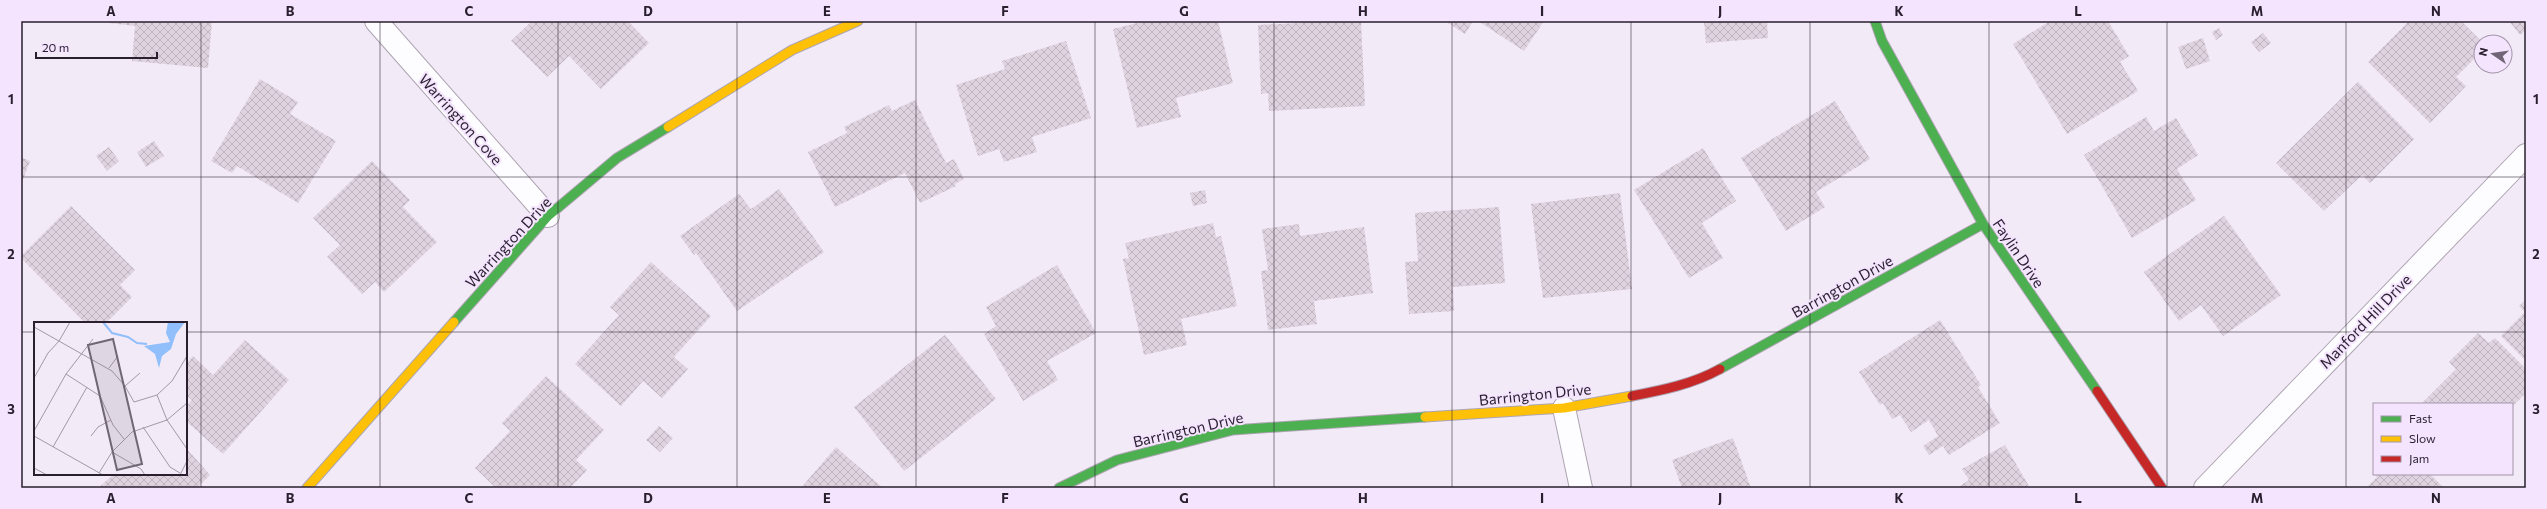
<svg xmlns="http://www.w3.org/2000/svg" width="2547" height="509" font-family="Commissioner,sans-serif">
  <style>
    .building { fill: url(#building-cross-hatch) }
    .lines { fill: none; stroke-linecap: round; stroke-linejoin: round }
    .street-casing { stroke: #ada5b2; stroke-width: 24 }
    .fast-casing { stroke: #ada5b2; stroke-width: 11 }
    .slow-casing { stroke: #ada5b2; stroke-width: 11 }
    .jam-casing { stroke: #ada5b2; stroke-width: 11 }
    .street { stroke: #fdfcfe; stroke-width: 22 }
    .fast { stroke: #4caf50; stroke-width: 9 }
    .slow { stroke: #ffc107; stroke-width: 9 }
    .jam { stroke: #c62828; stroke-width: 9 }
    .grid { fill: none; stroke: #291f2e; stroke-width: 1; stroke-opacity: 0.55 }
    .labels { text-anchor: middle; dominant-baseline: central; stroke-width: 4; stroke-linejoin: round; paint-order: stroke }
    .street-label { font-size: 15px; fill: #291f2e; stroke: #f4e4fe }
    .inset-river { fill: none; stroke: #91bffc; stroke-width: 2 }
    .inset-road { fill: none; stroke: #a299a7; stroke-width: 1 }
    .view { fill: #706675; fill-opacity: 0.15; stroke: #706675; stroke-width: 2 }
    .inset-edge { fill: none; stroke: #291f2e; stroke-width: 2 }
    .neatline { fill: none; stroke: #291f2e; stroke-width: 1.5 }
    .grid-label { font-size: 13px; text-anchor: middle; font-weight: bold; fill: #291f2e }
  </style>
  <defs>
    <pattern id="building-cross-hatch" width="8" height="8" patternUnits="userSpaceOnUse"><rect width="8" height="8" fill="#dfd3df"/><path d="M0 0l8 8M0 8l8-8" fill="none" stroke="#bfb5c0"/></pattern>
  </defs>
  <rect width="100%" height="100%" fill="#f3eaf8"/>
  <path class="building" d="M109,21h103l-4,47 -76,-7 3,-35 -26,-3z
    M532,21h96l21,22 -48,46 -32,-33 -22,21 -36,-36z
    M1145,21h22l1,2 50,-2 15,62 -57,15 5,19 -44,11 -24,-99z
    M1300,21h61l4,85 -96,5 -1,-18 -7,1 -3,-69 42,-2z
    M1445,21h28l-8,13z
    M1478,21h66l-20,30z
    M1704,21h63l1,17 -62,5z
    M2050,21h58l21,35 -9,6 18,29 -71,43 -54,-90z
    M2409,21h52l20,20v11l-25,25 10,9 -36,37 -62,-61z
    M2509,21h17v9l-6,5z
    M2219,28l4,7 -7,5 -4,-8z
    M2263,33l8,10 -12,9 -8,-10z
    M2203,38l7,23 -24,8 -8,-22z
    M1066,41l25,77 -59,19 5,15 -33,10 -5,-13 -21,7 -22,-71 49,-16 -3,-8z
    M260,79l38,23 -8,12 46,27 -38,62 -61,-37 -5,7 -21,-12z
    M2358,82l56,57 -44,44 -8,-8 -38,36 -48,-48z
    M915,100l31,63 8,-4 10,20 -9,5 1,2 -36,17 -15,-30 -70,34 -27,-55 39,-19 -3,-6 45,-22 3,6z
    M1835,101l35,58 -54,33 9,15 -39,24 -45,-73z
    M2146,117l8,14 22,-13 22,37 -21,14 19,31 -64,38 -48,-83z
    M154,141l10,15 -18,11 -9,-15z
    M109,147l10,14 -12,10 -11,-15z
    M1703,148l33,53 -34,22 21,35 -34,20 -55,-88z
    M21,157l9,4 -9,24z
    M372,161l38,39 -7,7 34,35 -53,50 -9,-10 -13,12 -35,-37 13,-12 -27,-27z
    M779,189l45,63 -87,59 -41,-58 -2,2 -14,-19 59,-42 12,15z
    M1205,190l2,13 -14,3 -3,-13z
    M1620,193l12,96 -89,9 -12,-94z
    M71,206l64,64 -15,15 12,12 -26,26h-21l-64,-65v-2z
    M1499,207l6,76 -52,4 1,24 -45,3 -4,-52 13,-1 -3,-48z
    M2224,216l57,79 -58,41 -22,-31 -22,16 -35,-49z
    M1213,223l3,14 5,-1 16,70 -56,13 6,26 -43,10 -21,-96 6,-1 -4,-15z
    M1299,224l1,12 64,-9 9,66 -59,8 3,23 -49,6 -7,-59 7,-1 -6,-41z
    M651,262l60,54 -37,41 14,12 -26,29 -19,-17 -22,25 -46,-42 44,-49 -9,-8z
    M1057,265l39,68 -49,28 11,19 -35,21 -39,-67 12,-8 -10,-19z
    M2526,299v62l-25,-25 24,-24 -6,-6z
    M1940,320l41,65 -3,2 22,36 -51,32 -6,-9 -14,9 -6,-9 15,-10 -9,-16 -18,12 -11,-17 -8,4 -9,-16 -3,2 -21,-33z
    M2478,333l11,10 6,-5 31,31v24l-14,14v-3h-91l35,-35 -7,-7z
    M945,335l51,64 -92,72 -50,-64z
    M245,340l44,40 -66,74 -37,-33v-14l6,-7 -6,-5v-31l7,-8 20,19z
    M546,376l58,54 -28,30 11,10 -17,18h-74l-21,-20 35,-37 -8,-8z
    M659,426l14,12 -13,14 -14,-12z
    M1733,438l18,50h-69l-10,-28z
    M2005,445l25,43h-73l12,-8 -7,-11z
    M836,447l47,41h-82z
    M186,448l24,27 -13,13h-99l16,-14h72z
    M2374,474h56l14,14h-78l11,-11z"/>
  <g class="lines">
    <defs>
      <path id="street" d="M376,21l172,195
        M1564,408l17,80
        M2205,488l321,-333"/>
      <path id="fast" d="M1875,21l7,20 101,183 114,167
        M454,322l94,-106 69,-58 51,-31
        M1720,369l263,-145
        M1059,488l58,-28 116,-30 192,-13"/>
      <path id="slow" d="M668,127l124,-77 66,-29
        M1425,417l139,-9 68,-12
        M307,488l147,-166"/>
      <path id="jam" d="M2097,391l65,97
        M1632,396c31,-6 61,-12 88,-27"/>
    </defs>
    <use href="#street" class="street-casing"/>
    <use href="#fast" class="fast-casing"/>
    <use href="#slow" class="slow-casing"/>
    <use href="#jam" class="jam-casing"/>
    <use href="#street" class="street"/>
    <use href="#fast" class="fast"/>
    <use href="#slow" class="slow"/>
    <use href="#jam" class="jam"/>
  </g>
  <path class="grid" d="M201,21v467M380,21v467M558,21v467M737,21v467M916,21v467M1095,21v467M1274,21v467M1452,21v467M1631,21v467M1810,21v467M1989,21v467M2167,21v467M2346,21v467M21,177h2505M21,332h14M186,332h2340"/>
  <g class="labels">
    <g class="street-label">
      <text transform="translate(461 119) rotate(48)">Warrington Cove</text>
      <text transform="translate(508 242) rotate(-47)">Warrington Drive</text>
      <text transform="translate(2019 253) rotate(56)">Faylin Drive</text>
      <text transform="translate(1842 286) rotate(-29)">Barrington Drive</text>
      <text transform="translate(2365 321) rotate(-46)">Manford Hill Drive</text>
      <text transform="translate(1535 394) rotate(-6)">Barrington Drive</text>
      <text transform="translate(1188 429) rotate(-13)">Barrington Drive</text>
    </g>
  </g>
  <g transform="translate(34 322)">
    <rect width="153" height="153" fill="#f3eaf8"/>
    <path d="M134,0h17l-9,12 -5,15 -9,7 -3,12 -4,-14 -11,-8 26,-4 -4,-9z" fill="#91bffc"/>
    <path class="inset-river" d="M69,0l9,11 16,4 9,6 10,1"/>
    <path class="inset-road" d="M0,5l78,44 13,15 9,16 23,-7 15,-14 15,-25M75,46l9,-12M32,52l34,22 13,29 11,14M0,56l14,-25 11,-12 11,-19M91,64l15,-13M123,73l10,25 20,29M109,105l27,40 10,6M0,109l32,-57 27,-35M0,114l69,39M57,114l7,-9 13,-7M19,125l34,-60M78,130l29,17 4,6M0,146l13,7M65,151l13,-21 20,-20 35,-12 20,-17M146,153l7,-14"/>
    <path class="view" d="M79,17l29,125 -25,6 -29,-125z"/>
    <rect width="153" height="153" class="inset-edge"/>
  </g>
  <rect width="2547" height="509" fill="none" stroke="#f4e4fe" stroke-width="44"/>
  <rect x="2373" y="403" width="140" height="72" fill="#f4e4fe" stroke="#a395ab"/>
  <rect x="2381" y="416" width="20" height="6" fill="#4caf50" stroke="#a395ab"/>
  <text x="2409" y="423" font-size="12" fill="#291f2e">Fast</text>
  <rect x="2381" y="436" width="20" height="6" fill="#ffc107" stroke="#a395ab"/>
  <text x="2409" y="443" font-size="12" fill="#291f2e">Slow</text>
  <rect x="2381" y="456" width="20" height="6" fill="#c62828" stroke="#a395ab"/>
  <text x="2409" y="463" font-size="12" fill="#291f2e">Jam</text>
  <g transform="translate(2493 54) rotate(283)"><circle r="19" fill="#f4e4fe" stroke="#a395ab"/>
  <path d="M0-3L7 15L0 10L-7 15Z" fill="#706675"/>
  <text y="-6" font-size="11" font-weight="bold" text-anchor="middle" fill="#291f2e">N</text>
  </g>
  <path d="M36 52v6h121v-6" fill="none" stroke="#291f2e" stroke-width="2"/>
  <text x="42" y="52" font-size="12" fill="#291f2e" stroke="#f4e4fe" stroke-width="3" paint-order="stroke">20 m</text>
  <rect x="22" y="22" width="2503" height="465" class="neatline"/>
  <g class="grid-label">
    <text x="111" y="16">A</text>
    <text x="290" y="16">B</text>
    <text x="469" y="16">C</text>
    <text x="648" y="16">D</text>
    <text x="827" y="16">E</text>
    <text x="1005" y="16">F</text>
    <text x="1184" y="16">G</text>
    <text x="1363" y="16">H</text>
    <text x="1542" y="16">I</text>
    <text x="1720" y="16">J</text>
    <text x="1899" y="16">K</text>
    <text x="2078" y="16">L</text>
    <text x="2257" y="16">M</text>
    <text x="2436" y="16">N</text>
    <text x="11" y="104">1</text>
    <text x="2536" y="104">1</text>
    <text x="11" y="259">2</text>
    <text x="2536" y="259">2</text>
    <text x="11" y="414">3</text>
    <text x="2536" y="414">3</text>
    <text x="111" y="503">A</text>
    <text x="290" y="503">B</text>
    <text x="469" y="503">C</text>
    <text x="648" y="503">D</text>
    <text x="827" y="503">E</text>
    <text x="1005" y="503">F</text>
    <text x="1184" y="503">G</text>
    <text x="1363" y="503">H</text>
    <text x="1542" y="503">I</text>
    <text x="1720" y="503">J</text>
    <text x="1899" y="503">K</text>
    <text x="2078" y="503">L</text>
    <text x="2257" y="503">M</text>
    <text x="2436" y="503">N</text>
  </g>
</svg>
